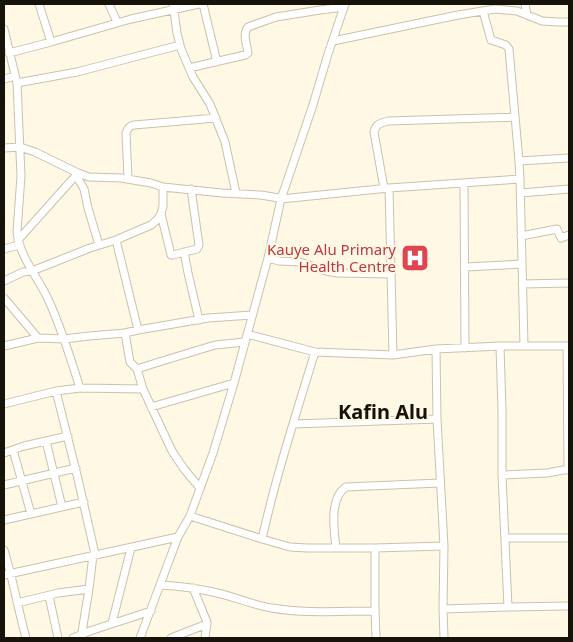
<svg xmlns="http://www.w3.org/2000/svg" width="573" height="642" font-family="'Noto Sans',sans-serif">
  <style>
    .lines { fill: none; stroke-linecap: round; stroke-linejoin: round }
    .street-casing { stroke: #cac2ab; stroke-width: 9 }
    .street { stroke: #fff; stroke-width: 7 }
    .labels { text-anchor: middle; dominant-baseline: central; stroke-width: 4; stroke-linejoin: round; paint-order: stroke }
    .health-label { font-size: 15px; fill: #be3a42; stroke: #fff8e5; text-anchor: end }
    .district-label { font-size: 20px; font-weight: bold; fill: #16130b; stroke: #fff8e5 }
  </style>
  <rect width="100%" height="100%" fill="#fff8e5"/>
  <g class="lines">
    <defs>
      <path id="street" d="M39,4l12,38
        M109,4l8,18
        M173,4l4,29 4,16 12,28 17,27 15,38 11,51
        M203,4l14,58
        M525,4l2,11
        M483,11l8,29 15,5 3,4 10,112
        M4,29l13,54 4,93 -4,55c2,25 20,45 30,66 14,29 23,60 33,91
        M333,41l125,-26 37,-6 22,2 25,10 16,1h11
        M9,53l42,-11 80,-23 68,-15
        M189,68l56,-13 3,-2c-1,-9 -6,-19 0,-26l28,-10 44,-7 24,-3
        M4,79l11,-3
        M17,83l60,-11 103,-27
        M4,148l16,-1 15,5 43,21 11,4 32,1 30,5 12,4 59,6 39,2 18,3 2,1 108,-11 131,-9 -1,-18 50,-3
        M76,175l8,14 4,19 11,37
        M128,179l-2,-46c2,-5 3,-7 8,-8l82,-7
        M520,179l4,167
        M464,183l1,165
        M384,188l-10,-56c2,-8 6,-9 14,-11l127,-4
        M389,188l4,167
        M521,193l48,-4
        M161,214l10,41h2l24,-6 2,-4 -8,-56
        M521,236l36,-7 4,9 8,-3
        M18,240l60,-67
        M116,240l22,90
        M4,249l15,-4
        M184,252l4,21 11,47
        M268,258l11,3 21,1 26,9 11,2 54,1
        M465,267l57,-3
        M4,281l19,-9 9,-1 58,-23 26,-8 35,-15 6,-5 4,-6 2,-8v-19
        M522,284l47,-1
        M4,298l34,40
        M125,333l5,29 7,7 6,20 21,45 8,17 12,18 16,19
        M247,334l68,18 78,3 43,-6 64,-3h69
        M4,346l34,-8 26,1 25,-3 36,-3 13,-3 70,-12 44,-3
        M500,346l2,65v64l6,132
        M567,346l1,124
        M436,349l1,70 7,127 -1,63 1,29
        M315,352c-19,62 -39,124 -53,187l28,8 17,1h68l69,-2
        M137,369l22,-7 56,-17 30,-3
        M56,391l22,88 17,75
        M4,404l52,-13 24,-3 63,1
        M151,407l83,-24
        M293,424l144,-5
        M46,441l16,66
        M13,450l18,64
        M4,453l20,-7 44,-10
        M502,475l45,-2 22,-4
        M4,485l72,-17
        M190,516l72,23
        M4,520l80,-18
        M505,538h64
        M336,548c-2,-18 -7,-50 10,-61l94,-4
        M375,548v63
        M4,550c9,29 14,59 22,88
        M4,575l174,-38
        M160,585c18,1 35,3 53,7 20,4 39,13 59,16 33,6 69,3 103,3l1,27
        M193,588l14,34 -2,16
        M49,596l9,42
        M17,603l41,-10 31,-4
        M443,609l65,-2 61,-1
        M112,623l19,-75
        M73,638l17,-7 61,-20
        M81,638l8,-49 4,-34
        M140,638l38,-101 12,-21 23,-63 21,-70 34,-125 13,-59 31,-91 16,-54 17,-50
        M171,638l36,-14"/>
    </defs>
    <use href="#street" class="street-casing"/>
    <use href="#street" class="street"/>
  </g>
  <defs>
    <symbol id="hospital-square" viewBox="-11 -11 22 22"><rect x="-9" y="-9" width="18" height="18" rx="4" fill="#e0444e" stroke="#fff8e5"/><path d="M-5-5h3v3.5h4V-5h3V5h-3V1.5h-4V5h-3Z" fill="#fff"/></symbol>
  </defs>
  <g fill-rule="evenodd">
    <use href="#hospital-square" x="399" y="242" width="32" height="32"/>
  </g>
  <g class="labels">
    <g class="health-label">
      <text x="396" y="249">Kauye Alu Primary<tspan x="396" dy="17">Health Centre</tspan></text>
    </g>
    <g class="district-label">
      <text x="383" y="411">Kafin Alu</text>
    </g>
  </g>
  <rect width="573" height="642" fill="none" stroke="#16130b" stroke-width="10"/>
</svg>
